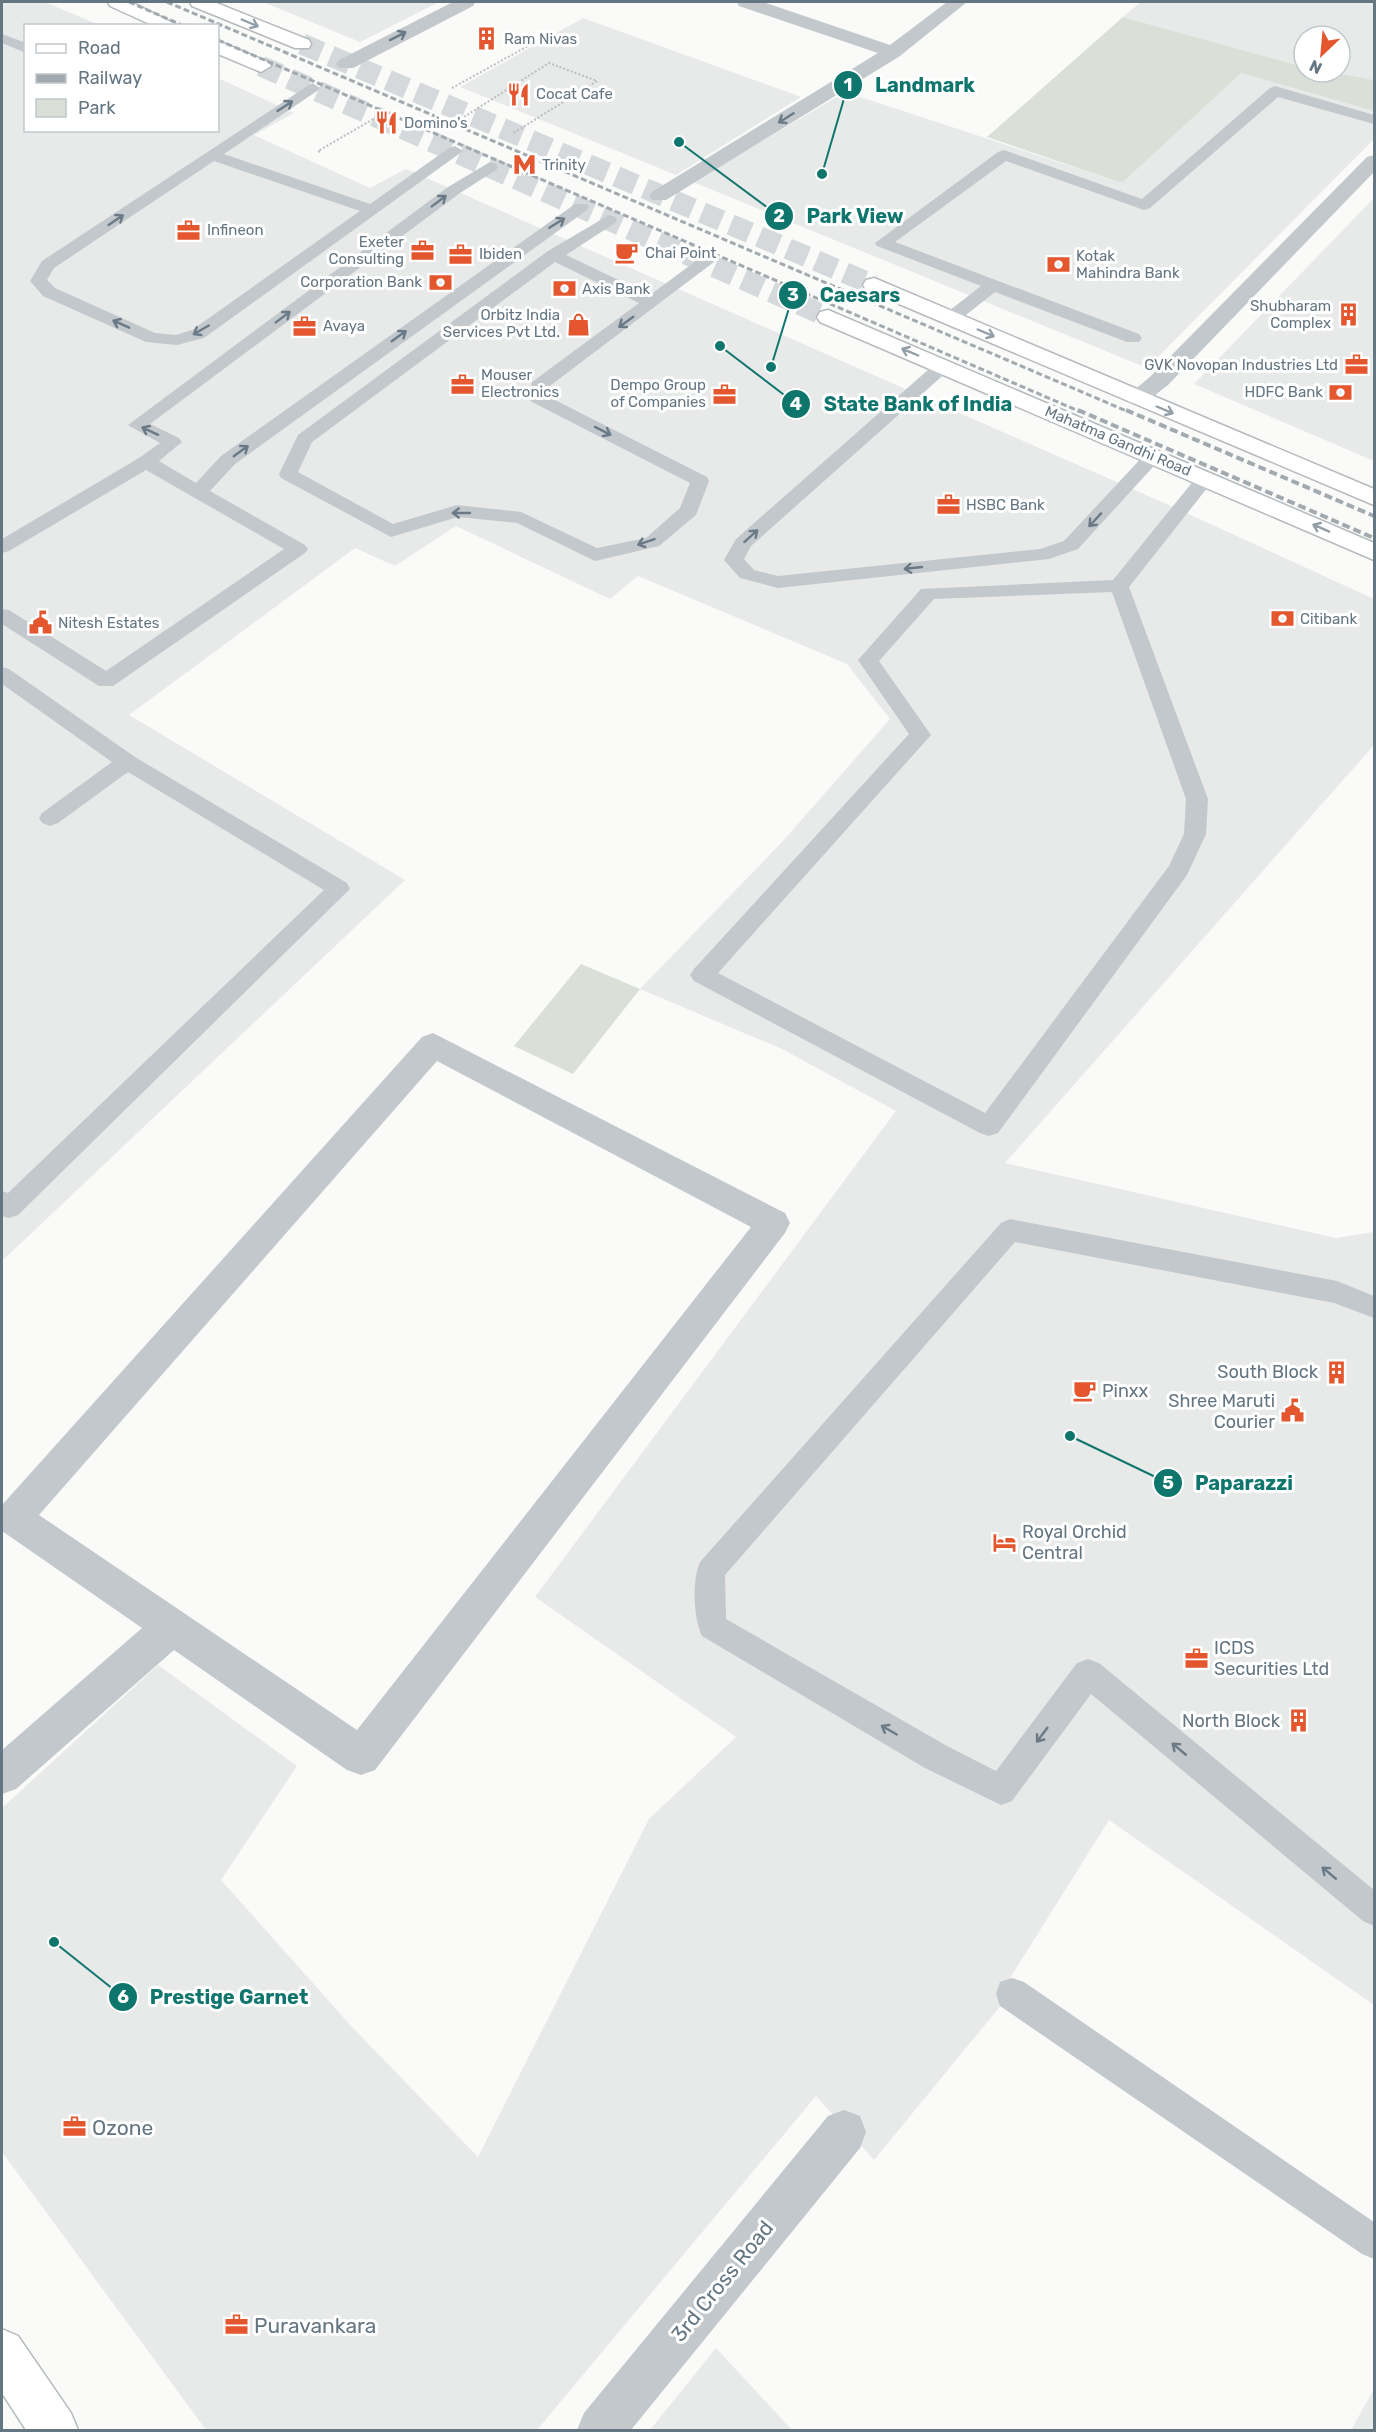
<svg xmlns="http://www.w3.org/2000/svg" width="1376" height="2432" font-family="Rubik,sans-serif">
  <style>
    .built { fill: #e8e9e9 }
    .green { fill: #dadfd7 }
    .lines { fill: none; stroke-linecap: round; stroke-linejoin: round }
    .primary-tunnel { stroke: #d5d9db; stroke-width: 21; stroke-dasharray: 21 10; stroke-linecap: butt }
    .secondary-casing { stroke: #b3babf; stroke-width: 3 }
    .primary-casing { stroke: #b5babe; stroke-width: 3 }
    .path { stroke: #bbbfc2; stroke-width: 2; stroke-dasharray: 2 2; stroke-linecap: butt }
    .lane { fill: #c3c8cc; fill-rule: evenodd }
    .street { fill: #c3c8cc; fill-rule: evenodd }
    .secondary { fill: #fff; fill-rule: evenodd }
    .primary { fill: #fff; fill-rule: evenodd }
    .rail-far1 { stroke: #a2aab0; stroke-width: 3; stroke-dasharray: 6 3; stroke-linecap: butt }
    .rail { stroke: #a2aab0; stroke-width: 4; stroke-dasharray: 8 4; stroke-linecap: butt }
    .oneway { stroke: #939fa8 }
    .oneway2 { stroke: #6a7a87 }
    .labels { text-anchor: middle; dominant-baseline: central; stroke-width: 6; stroke-linejoin: round; paint-order: stroke }
    .far-poi-label { font-size: 15px; fill: #657683; stroke: #fff; text-anchor: start }
    .far-street-label { font-size: 15px; fill: #657683; stroke: #fff }
    .poi-label { font-size: 18px; fill: #657683; stroke: #fff; text-anchor: end }
    .near-poi-label { font-size: 21px; fill: #657683; stroke: #fff; text-anchor: start }
    .near-street-label { font-size: 21px; fill: #657683; stroke: #fff }
    .leader { fill: none; stroke: #0f766e; stroke-width: 2 }
    .callout-dot { fill: #0f766e; stroke: #fff; stroke-width: 2 }
    .mark-label { font-size: 18px; text-anchor: middle; font-weight: bold; fill: #fff }
    .callout-label { font-size: 20px; text-anchor: middle; font-weight: bold; fill: #0f766e; stroke: #fff; stroke-width: 6; stroke-linejoin: round; paint-order: stroke }
  </style>
  <rect width="100%" height="100%" fill="#fafaf8"/>
  <path class="built" d="M2,2h43l54,23 -73,1v104h192v-52l76,35 -40,22 116,53 36,-19 774,341 194,89v146l-369,418 331,75 38,-6v773l-265,-185 -102,163 -5,21 -128,156 -58,-64 -279,334h-331l-204,-278v-344l156,-143 139,101 -76,114 131,147 126,130 171,-338 87,-82 -201,-140 361,-486 -114,-62 -142,-60 142,-147 108,-123 -43,-55 -209,-88 -28,23 -154,-73 -61,40 -40,-18 -226,167 276,165 -403,381z
    M263,2h176l-79,40z
    M1141,2h233v78l-43,-8h9v-36h-36v31l-181,-50z
    M583,18l218,79 -125,78 -216,-88z
    M1241,72l133,39v28l-227,229 -454,-186 152,-90 277,91z
    M1374,198v263l-180,-77z
    M716,2348l76,82h-142z
    M1374,2389v41h-23z"/>
  <path class="green" d="M1123,17l181,50v5h27l43,8v31l-133,-38 -119,110 -135,-46z
    M581,964l59,25 -67,85 -59,-28z"/>
  <g class="lines">
    <path class="primary-tunnel" d="M302,44l572,241
      M261,66l567,251"/>
    <defs>
      <path id="secondary" d="M2,2329l16,7 53,77 7,17h-52l-24,-37z"/>
      <path id="primary" d="M108,2h23l48,24h-25l-44,-20z
        M190,2h24l95,38 2,4 -2,4h-14l-103,-42z
        M218,41l50,21 3,4 -10,6 -43,-18z
        M874,278l500,211v16l-508,-215 -3,-5 3,-5z
        M828,310l546,233v17l-554,-238 -3,-5 3,-5z"/>
    </defs>
    <use href="#secondary" class="secondary-casing"/>
    <use href="#primary" class="primary-casing"/>
    <path class="path" d="M452,88l94,-52 5,2
      M464,117l85,-54 48,18 -85,53
      M320,152l-2,-1 59,-34"/>
    <path class="lane" d="M2,34l24,9v10l-24,-10z
      M312,83l8,5 -3,3 -93,63 146,50 79,-56 6,-2 8,5 -259,187 -27,7 -31,-3 -103,-46 -13,-15 12,-20zM214,161l146,50 -168,119 -16,5 -21,-2 -100,-45 -8,-8 7,-12z
      M1275,86l99,29v9l-96,-27 -128,111 -6,2 -138,-49 -111,81 244,92 3,4 -3,4h-12l-132,-50 -38,30h-12l-3,-4 3,-4 36,-28 -104,-40 -2,-3 123,-91 6,-2 138,49 128,-111z
      M490,162l6,2 2,3 -2,3 -36,23 -310,231 29,14 3,4 -23,19 37,22 25,-27 354,-252h12l2,3 -2,3 -352,254 -25,27 95,54 3,4 -3,4 -192,133h-14l-97,-62v-15l7,1 97,61 178,-122 -138,-79 -137,81 -7,2v-14l137,-81 21,-15 -32,-18 320,-238z
      M609,215l6,2 2,3 -2,3 -49,32 84,40 50,-37 6,-1 8,5 -167,126v8l160,81 2,4 -13,34 -37,31 -64,15 -78,-38 -59,-6 -67,20 -110,-59 -2,-4 19,-39 250,-184zM555,262l84,41 -107,79 -3,16 3,4 158,81 -10,25 -34,30 -49,10 -76,-36 -64,-7 -64,19 -95,-52 14,-30z
      M943,361l6,1 3,4 -3,4 -198,176 -7,13 10,11 24,6 262,-27 24,-8 83,-89h14l2,4 -85,93 -29,10 -271,29 -38,-10 -16,-18 12,-21 201,-177z
      M1206,472l9,6 -86,109 79,212 -2,35 -19,41 -189,258 -9,3 -9,-3 -286,-152 -4,-6 4,-6 215,-235 -51,-74 63,-71 192,-9 86,-106zM1112,592l74,207 -2,35 -15,32 -184,247 -267,-140 213,-238 -52,-74 55,-62z
      M2,667l7,2 126,88 212,126 3,6 -332,326 -9,3 -7,-2v-25l6,2 316,-303 -196,-118 -70,51 -8,3 -8,-3 -3,-5 3,-5 70,-51 -110,-78z
      M1010,1219l327,62 37,15v22l-40,-15 -319,-61 -290,333 1,44 221,127 49,25 81,-108 11,-4 11,4 275,227v36l-11,-5 -272,-227 -79,107 -11,4 -76,-37 -223,-132c-9,-19 -10,-56 -2,-74l301,-339z
      M1012,1978l12,4 350,240v37l-12,-5 -362,-248 -4,-12 4,-12z"/>
    <path class="street" d="M453,2h22l-2,4 -120,62h-14l-3,-4 3,-4z
      M737,2h26l127,43 57,-43h20l-67,54 -234,144h-14l-3,-4 3,-4 226,-139 -139,-47z
      M1374,155v17l-206,213 -23,18h-16l-4,-5 27,-23 215,-218z
      M433,1033l352,180 5,10 -5,10 -410,537 -14,5 -14,-5 -173,-120 -158,139 -14,5v-44l140,-122 -140,-97v-26l420,-468zM437,1061l314,166 -394,503 -318,-215z
      M844,2110l16,6 6,16 -6,16 -229,282h-54l7,-17 244,-297z"/>
    <use href="#secondary" class="secondary"/>
    <use href="#primary" class="primary"/>
    <path class="rail-far1" d="M129,2l55,24
      M167,2l962,410
      M218,40l863,372"/>
    <path class="rail" d="M1078,410l296,128
      M1126,410l248,106"/>
  </g>
  <defs><path id="oneway-shaft" d="M-6 0H5M1.5-3L5.5 0L1.5 3" fill="none" stroke-width="1.6" stroke-linecap="round" stroke-linejoin="round" transform="scale(1.5)"/></defs>
  <g class="oneway">
    <use href="#oneway-shaft" transform="translate(250 23) rotate(23)"/>
    <use href="#oneway-shaft" transform="translate(986 333) rotate(23)"/>
    <use href="#oneway-shaft" transform="translate(910 352) rotate(-157)"/>
    <use href="#oneway-shaft" transform="translate(1165 410) rotate(23)"/>
    <use href="#oneway-shaft" transform="translate(1321 528) rotate(-156)"/>
  </g>
  <g class="oneway2">
    <use href="#oneway-shaft" transform="translate(398 36) rotate(-27)"/>
    <use href="#oneway-shaft" transform="translate(285 106) rotate(-33)"/>
    <use href="#oneway-shaft" transform="translate(786 118) rotate(148)"/>
    <use href="#oneway-shaft" transform="translate(439 201) rotate(-37)"/>
    <use href="#oneway-shaft" transform="translate(116 220) rotate(-34)"/>
    <use href="#oneway-shaft" transform="translate(557 223) rotate(-32)"/>
    <use href="#oneway-shaft" transform="translate(283 317) rotate(-37)"/>
    <use href="#oneway-shaft" transform="translate(626 322) rotate(144)"/>
    <use href="#oneway-shaft" transform="translate(121 324) rotate(-156)"/>
    <use href="#oneway-shaft" transform="translate(201 330) rotate(150)"/>
    <use href="#oneway-shaft" transform="translate(399 336) rotate(-36)"/>
    <use href="#oneway-shaft" transform="translate(150 431) rotate(-155)"/>
    <use href="#oneway-shaft" transform="translate(603 431) rotate(27)"/>
    <use href="#oneway-shaft" transform="translate(241 451) rotate(-36)"/>
    <use href="#oneway-shaft" transform="translate(461 513) rotate(180)"/>
    <use href="#oneway-shaft" transform="translate(1095 520) rotate(133)"/>
    <use href="#oneway-shaft" transform="translate(751 536) rotate(-42)"/>
    <use href="#oneway-shaft" transform="translate(646 542) rotate(161)"/>
    <use href="#oneway-shaft" transform="translate(913 568) rotate(174)"/>
    <use href="#oneway-shaft" transform="translate(889 1730) rotate(-150)"/>
    <use href="#oneway-shaft" transform="translate(1042 1735) rotate(127)"/>
    <use href="#oneway-shaft" transform="translate(1179 1749) rotate(-140)"/>
    <use href="#oneway-shaft" transform="translate(1329 1873) rotate(-140)"/>
  </g>
  <defs>
    <symbol id="building-bare" viewBox="-9 -9 18 18"><path d="M-4-6H4V6H1V3H-1V6H-4ZM-2.5-4.3h1.7v1.8h-1.7ZM.8-4.3h1.7v1.8H.8ZM-2.5-1h1.7V.8h-1.7ZM.8-1h1.7V.8H.8Z" fill="#e4572e" stroke="#fff" stroke-width="2.5" paint-order="stroke"/></symbol>
    <symbol id="restaurant-bare" viewBox="-9 -9 18 18"><path d="M-5-6h1v4h1v-4h1v4h1v-4h1v5L-1.5 .5V6h-2V.5L-5-1ZM5-6V6H3V1.5H1.5Q1.5-4 5-6Z" fill="#e4572e" stroke="#fff" stroke-width="2.5" paint-order="stroke"/></symbol>
    <symbol id="metro-bare" viewBox="-9 -9 18 18"><path d="M-5.5 5V-5H-3L0 0L3-5H5.5V5H3V-.5L0 4L-3-.5V5Z" fill="#e4572e" stroke="#fff" stroke-width="2.5" paint-order="stroke"/></symbol>
    <symbol id="office-bare" viewBox="-9 -9 18 18"><path d="M-6-3h4V-5.5h4V-3h4V5H-6ZM-1-4.5V-3h2v-1.5ZM-6 0V1H6V0Z" fill="#e4572e" stroke="#fff" stroke-width="2.5" paint-order="stroke"/></symbol>
    <symbol id="cafe-bare" viewBox="-9 -9 18 18"><path d="M-5.5-4.5H6V0H3Q3 3.5 0 3.5H-2.5Q-5.5 3.5-5.5 0ZM3-3.2v2h1.7v-2ZM-6 4.5H4V6H-6Z" fill="#e4572e" stroke="#fff" stroke-width="2.5" paint-order="stroke"/></symbol>
    <symbol id="bank-bare" viewBox="-9 -9 18 18"><path d="M-6-4H6V4H-6ZM0-2.3a2.3 2.3 0 1 0 0 4.6a2.3 2.3 0 1 0 0-4.6Z" fill="#e4572e" stroke="#fff" stroke-width="2.5" paint-order="stroke"/></symbol>
    <symbol id="shop-bare" viewBox="-9 -9 18 18"><path d="M-5-2.5h2.3a2.7 3.5 0 0 1 5.4 0H5L5.5 6h-11ZM-1.5-2.5h3a1.5 2.3 0 0 0-3 0Z" fill="#e4572e" stroke="#fff" stroke-width="2.5" paint-order="stroke"/></symbol>
    <symbol id="civic-bare" viewBox="-9 -9 18 18"><path d="M-.6-6.5H3V-4.5H.6V-3L4-1V1h2V6H-6V1h2V-1L-.6-3ZM-1.2 2.5V6h2.4V2.5Z" fill="#e4572e" stroke="#fff" stroke-width="2.5" paint-order="stroke"/></symbol>
    <symbol id="hotel-bare" viewBox="-9 -9 18 18"><path d="M-6-4.5h1.5V1H6V5H4.5V3h-9V5H-6ZM-4 0a1.8 1.8 0 1 1 3.6 0ZM.5 0V-2.5h3Q6-2.5 6 0Z" fill="#e4572e" stroke="#fff" stroke-width="2.5" paint-order="stroke"/></symbol>
  </defs>
  <g fill-rule="evenodd">
    <use href="#building-bare" x="470" y="22" width="33" height="33"/>
    <use href="#restaurant-bare" x="502" y="78" width="33" height="33"/>
    <use href="#restaurant-bare" x="370" y="106" width="33" height="33"/>
    <use href="#metro-bare" x="508" y="148" width="33" height="33"/>
    <use href="#office-bare" x="172" y="214" width="33" height="33"/>
    <use href="#office-bare" x="406" y="234" width="33" height="33"/>
    <use href="#cafe-bare" x="610" y="236" width="33" height="33"/>
    <use href="#office-bare" x="444" y="238" width="33" height="33"/>
    <use href="#bank-bare" x="1042" y="248" width="33" height="33"/>
    <use href="#bank-bare" x="424" y="266" width="33" height="33"/>
    <use href="#bank-bare" x="548" y="272" width="33" height="33"/>
    <use href="#building-bare" x="1332" y="298" width="33" height="33"/>
    <use href="#shop-bare" x="562" y="308" width="33" height="33"/>
    <use href="#office-bare" x="288" y="310" width="33" height="33"/>
    <use href="#office-bare" x="1340" y="348" width="33" height="33"/>
    <use href="#office-bare" x="446" y="368" width="33" height="33"/>
    <use href="#bank-bare" x="1324" y="376" width="33" height="33"/>
    <use href="#office-bare" x="708" y="378" width="33" height="33"/>
    <use href="#office-bare" x="932" y="488" width="33" height="33"/>
    <use href="#bank-bare" x="1266" y="602" width="33" height="33"/>
    <use href="#civic-bare" x="24" y="606" width="33" height="33"/>
    <use href="#building-bare" x="1320" y="1356" width="33" height="33"/>
    <use href="#cafe-bare" x="1068" y="1374" width="33" height="33"/>
    <use href="#civic-bare" x="1276" y="1394" width="33" height="33"/>
    <use href="#hotel-bare" x="988" y="1526" width="33" height="33"/>
    <use href="#office-bare" x="1180" y="1642" width="33" height="33"/>
    <use href="#building-bare" x="1282" y="1704" width="33" height="33"/>
    <use href="#office-bare" x="58" y="2110" width="33" height="33"/>
    <use href="#office-bare" x="220" y="2308" width="33" height="33"/>
  </g>
  <g class="labels">
    <g class="far-poi-label">
      <text x="504" y="39">Ram Nivas</text>
      <text x="536" y="94">Cocat Cafe</text>
      <text x="404" y="123">Domino's</text>
      <text x="542" y="165">Trinity</text>
      <text x="207" y="230">Infineon</text>
      <text x="404" y="242" text-anchor="end">Exeter<tspan x="404" dy="17">Consulting</tspan></text>
      <text x="645" y="253">Chai Point</text>
      <text x="479" y="254">Ibiden</text>
      <text x="1076" y="256">Kotak<tspan x="1076" dy="17">Mahindra Bank</tspan></text>
      <text x="422" y="282" text-anchor="end">Corporation Bank</text>
      <text x="582" y="289">Axis Bank</text>
      <text x="1331" y="306" text-anchor="end">Shubharam<tspan x="1331" dy="17">Complex</tspan></text>
      <text x="560" y="315" text-anchor="end">Orbitz India<tspan x="560" dy="17">Services Pvt Ltd.</tspan></text>
      <text x="323" y="326">Avaya</text>
      <text x="1338" y="365" text-anchor="end">GVK Novopan Industries Ltd</text>
      <text x="481" y="375">Mouser<tspan x="481" dy="17">Electronics</tspan></text>
      <text x="706" y="385" text-anchor="end">Dempo Group<tspan x="706" dy="17">of Companies</tspan></text>
      <text x="1323" y="392" text-anchor="end">HDFC Bank</text>
      <text x="966" y="505">HSBC Bank</text>
      <text x="1300" y="619">Citibank</text>
      <text x="58" y="623">Nitesh Estates</text>
    </g>
    <g class="far-street-label">
      <text transform="translate(1118 441) rotate(23)">Mahatma Gandhi Road</text>
    </g>
    <g class="poi-label">
      <text x="1318" y="1372">South Block</text>
      <text x="1102" y="1391" text-anchor="start">Pinxx</text>
      <text x="1275" y="1401">Shree Maruti<tspan x="1275" dy="21">Courier</tspan></text>
      <text x="1022" y="1532" text-anchor="start">Royal Orchid<tspan x="1022" dy="21">Central</tspan></text>
      <text x="1214" y="1648" text-anchor="start">ICDS<tspan x="1214" dy="21">Securities Ltd</tspan></text>
      <text x="1280" y="1721">North Block</text>
    </g>
    <g class="near-poi-label">
      <text x="92" y="2127">Ozone</text>
      <text x="254" y="2325">Puravankara</text>
    </g>
    <g class="near-street-label">
      <text transform="translate(722 2281) rotate(-51)">3rd Cross Road</text>
    </g>
  </g>
  <path class="leader" d="M822 174L848 85M679 142L779 216M771 367L793 295M720 346L796 404M1070 1436L1168 1483M54 1942L123 1997"/>
  <g class="callout-dot">
    <circle cx="822" cy="174" r="6"/>
    <circle cx="679" cy="142" r="6"/>
    <circle cx="771" cy="367" r="6"/>
    <circle cx="720" cy="346" r="6"/>
    <circle cx="1070" cy="1436" r="6"/>
    <circle cx="54" cy="1942" r="6"/>
    <circle cx="848" cy="85" r="15"/>
    <circle cx="779" cy="216" r="15"/>
    <circle cx="793" cy="295" r="15"/>
    <circle cx="796" cy="404" r="15"/>
    <circle cx="1168" cy="1483" r="15"/>
    <circle cx="123" cy="1997" r="15"/>
  </g>
  <g class="mark-label">
    <text x="848" y="91">1</text>
    <text x="779" y="222">2</text>
    <text x="793" y="301">3</text>
    <text x="796" y="410">4</text>
    <text x="1168" y="1489">5</text>
    <text x="123" y="2003">6</text>
  </g>
  <g class="callout-label">
    <text x="925" y="92">Landmark</text>
    <text x="855" y="223">Park View</text>
    <text x="860" y="302">Caesars</text>
    <text x="918" y="411">State Bank of India</text>
    <text x="1244" y="1490">Paparazzi</text>
    <text x="229" y="2004">Prestige Garnet</text>
  </g>
  <rect width="1376" height="2432" fill="none" stroke="#657683" stroke-width="6"/>
  <rect x="24" y="24" width="195" height="108" fill="#ffffff" stroke="#c1c8cd" stroke-width="1.5"/>
  <rect x="36" y="44" width="30" height="9" fill="#ffffff" stroke="#c1c8cd" stroke-width="1.5"/>
  <text x="78" y="54" font-size="18" fill="#657683">Road</text>
  <rect x="36" y="74" width="30" height="9" fill="#a2aab0" stroke="#c1c8cd" stroke-width="1.5"/>
  <text x="78" y="84" font-size="18" fill="#657683">Railway</text>
  <rect x="36" y="99" width="30" height="18" fill="#dadfd7" stroke="#c1c8cd" stroke-width="1.5"/>
  <text x="78" y="114" font-size="18" fill="#657683">Park</text>
  <g transform="translate(1322 54) rotate(206)"><circle r="28" fill="#ffffff" stroke="#c1c8cd" stroke-width="1.5"/>
  <path d="M0-4.5L10 22L0 15L-10 22Z" fill="#e4572e"/>
  <text y="-9" font-size="16" font-weight="bold" text-anchor="middle" fill="#657683">N</text>
  </g>
</svg>
